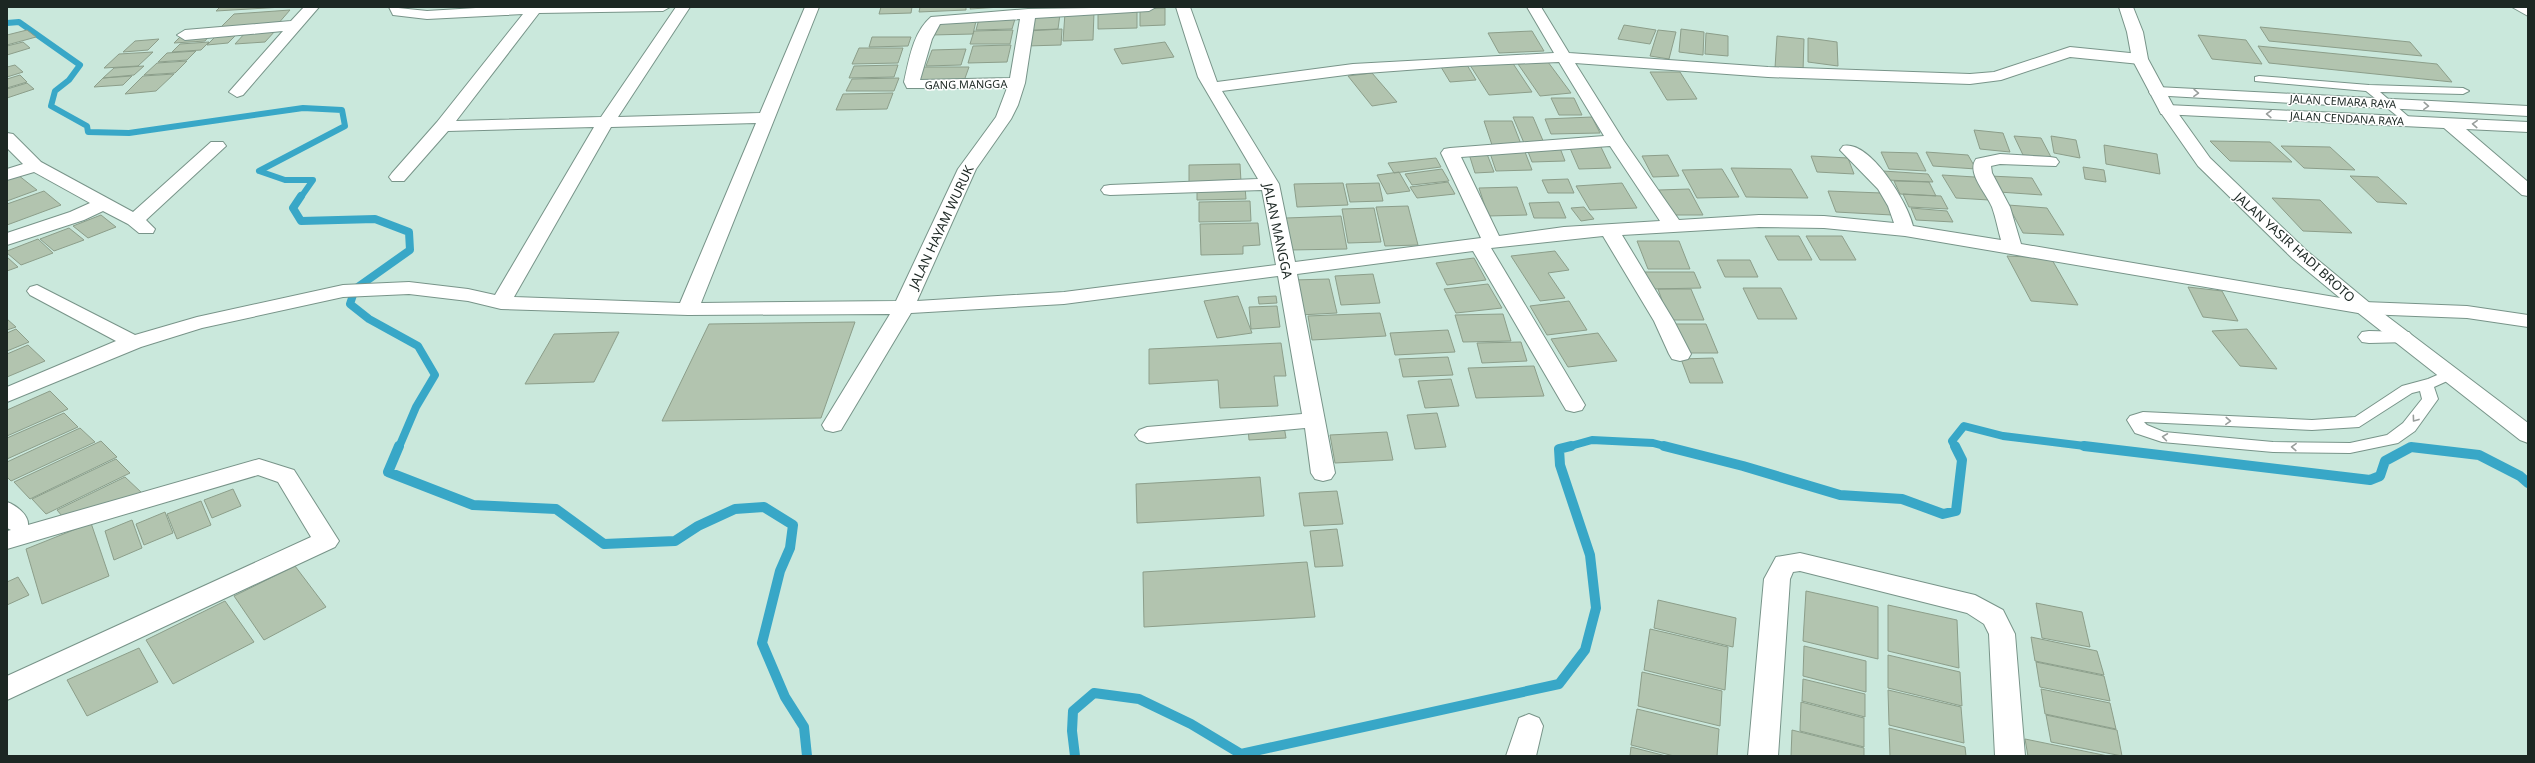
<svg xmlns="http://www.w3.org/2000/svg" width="2535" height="763" font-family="'Noto Sans',sans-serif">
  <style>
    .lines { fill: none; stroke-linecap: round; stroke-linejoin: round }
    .stream-far2 { stroke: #38a7c7; stroke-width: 6 }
    .stream-far1 { stroke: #38a7c7; stroke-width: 8 }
    .stream { stroke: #38a7c7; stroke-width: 10 }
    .building { fill: #b2c4af; stroke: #8c9e8a }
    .lane-casing { stroke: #789489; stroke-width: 2 }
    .street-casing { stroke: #789489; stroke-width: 2 }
    .secondary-casing { stroke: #789489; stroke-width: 2 }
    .lane { fill: #fff; fill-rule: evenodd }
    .street { fill: #fff; fill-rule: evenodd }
    .secondary { fill: #fff; fill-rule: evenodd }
    .oneway { stroke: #999e9c }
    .labels { text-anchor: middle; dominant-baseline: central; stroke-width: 3; stroke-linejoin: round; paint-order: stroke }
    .far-street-label { font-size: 11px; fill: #1c2723; stroke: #fff }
    .street-label { font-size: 13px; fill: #1c2723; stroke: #fff }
  </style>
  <rect width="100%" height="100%" fill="#cae8dc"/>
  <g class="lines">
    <path class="stream-far2" d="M7,23l12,-1 61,43 -11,15 -14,11 -4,15 36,20 1,6 41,1 174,-25 39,2 3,16 -86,45 26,9h28l-12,17"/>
    <path class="stream-far1" d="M301,196l-8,12 8,13 74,-2 34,13 1,18 -55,39 -5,15 19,15 49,27 17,29 -19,32 -17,40
      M1567,447l25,-7 61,3 15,4
      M1955,447l-3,-6 12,-15 39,10 90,11"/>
    <path class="stream" d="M399,446l-11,26 85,33 83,4 48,35 71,-3 23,-15 37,-17 29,-2 29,18 -3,23 -10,23 -18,72 23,54 19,30 3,29
      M1664,446l79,20 97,29 62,4 41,15 13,-3 6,-51 -7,-14
      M2084,446l286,34 10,-4 5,-15 26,-14 68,8 41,21 8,7
      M1075,756l-3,-25 1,-20 21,-18 45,6 52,25 50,30 318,-70 26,-34 11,-42 -6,-53 -30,-90 -1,-16 12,-3"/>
  </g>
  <path class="building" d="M220,7h63l-67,4z
    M881,7h31l-1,6 -32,1z
    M920,7h46v3l-47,2z
    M971,7h30l-31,2z
    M1165,8v17l-25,1v-17z
    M290,10l-13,15 -58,4 15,-15z
    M1137,10v18l-39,1v-18z
    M1094,12l-1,28 -30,1 2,-28z
    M1035,14h25l-2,15 -25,1z
    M979,19h36l-3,10 -36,1z
    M976,21l-3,13 -41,1 4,-13z
    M1624,25l32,5 -6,14 -32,-5z
    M2260,27l150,15 12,14 -153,-15z
    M1062,29l-1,16 -35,1 2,-15z
    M1681,29l23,3 -1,23 -24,-3z
    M27,30l9,7 -29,8v-10z
    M276,30l-11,12 -30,2 11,-12z
    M1013,30l-3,14h-40l4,-13z
    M1658,30l18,2 -7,27 -19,-3z
    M1532,31l12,20 -45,2 -11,-20z
    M239,32l-11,11 -21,2 12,-12z
    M1706,33l22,3v20l-23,-2z
    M211,34l-6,7 -31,2 7,-7z
    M2198,35l48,5 16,24 -50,-5z
    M1777,36l27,3 -1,33 -28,-4z
    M872,37h39l-3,9 -39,1z
    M1808,38l29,4 1,24 -30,-4z
    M159,39l-11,11 -25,2 12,-11z
    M23,42l7,6 -23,7v-9z
    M209,42l-8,8 -29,2 8,-8z
    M1165,42l9,15 -52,7 -8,-15z
    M1011,45l-4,17 -39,1 5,-17z
    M2258,46l179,18 15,18 -183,-19z
    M859,48h44l-5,15 -46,1z
    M966,49l-5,16 -35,1 6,-16z
    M196,51l-9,9 -29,2 9,-9z
    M153,52l-15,14 -34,2 15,-14z
    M187,61l-12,12 -31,2 13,-12z
    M1512,62l20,30 -43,3 -19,-30z
    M1548,62l23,31 -31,3 -22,-32z
    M15,65l8,7 -16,5v-10z
    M898,65l-4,12 -45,1 5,-12z
    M1467,65l9,15 -26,2 -9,-15z
    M144,66l-10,9 -31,3 11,-10z
    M923,67h46l-5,14 -47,1z
    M1650,72h30l17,27 -30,1z
    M1372,73l25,29 -25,4 -24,-30z
    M174,74l-18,17 -31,3 18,-18z
    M20,75l7,7 -20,6v-9z
    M132,76l-9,9 -29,2 9,-9z
    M899,78l-5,13h-48l6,-12z
    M27,83l7,6 -27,9v-9z
    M893,93l-6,16 -51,1 7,-16z
    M1551,98h23l8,17h-23z
    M1513,117h20l11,26h-20z
    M1592,117l8,16 -49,1 -6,-15z
    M1484,121h28l9,23 -29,1z
    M1974,130l29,3 7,19 -30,-3z
    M2014,136l27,2 10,19 -28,-2z
    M2051,136l25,4 4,18 -26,-5z
    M2210,141l60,1 22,20 -62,-1z
    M1600,145l11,23 -32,1 -10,-23z
    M2104,145l53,9 3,20 -54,-10z
    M2281,146l49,1 25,23 -51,-2z
    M1560,148l5,13 -33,1 -5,-13z
    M1525,152l7,18 -36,1 -6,-18z
    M1881,152l36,1 9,18 -37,-2z
    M1926,152l42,3 8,14 -43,-3z
    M1469,154h18l7,18 -19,1z
    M1668,155l11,21 -26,1 -11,-21z
    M1811,156l37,2 6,16 -37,-2z
    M1436,158l5,9 -47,6 -6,-10z
    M1240,164l1,18 -52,1v-18z
    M2083,167l21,3 2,12 -21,-3z
    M1731,168l60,1 17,29 -62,-1z
    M1442,169l7,12 -37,4 -7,-11z
    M1722,169l17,28 -42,1 -15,-28z
    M1883,171l45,3 5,8 -46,-2z
    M1399,172l11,19 -23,3 -10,-19z
    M18,175l19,15 -30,11v-22z
    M1942,175l33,2 14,23 -33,-2z
    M1990,176l42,2 10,17 -43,-3z
    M2350,176l28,1 29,27 -30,-2z
    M1568,179l6,14h-26l-6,-13z
    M1894,181l35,1 7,14 -36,-2z
    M1448,182l7,12 -38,4 -7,-11z
    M1343,183l5,22 -51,2 -3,-23z
    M1379,183l4,18 -33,1 -4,-18z
    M1622,183l15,25 -47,2 -14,-24z
    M1245,187l1,12 -49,1v-12z
    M1517,187l10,28 -39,1 -9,-28z
    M1689,189l14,26h-31l-13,-25z
    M44,191l17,14 -54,20v-21z
    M1828,191l54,2 10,22 -56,-3z
    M1903,194l38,2 7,13 -39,-2z
    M2272,198l48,2 32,33 -49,-2z
    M1250,201l1,20 -52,1v-20z
    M1559,202l7,16h-32l-5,-15z
    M2008,205l39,3 17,27 -41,-2z
    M1408,206l10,39 -33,1 -9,-39z
    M1584,207l10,12 -13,2 -10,-13z
    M1374,208l7,34 -33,1 -6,-34z
    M1911,208l36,3 6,11 -37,-2z
    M101,215l15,12 -28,11 -15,-12z
    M1341,216l6,33 -57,1 -4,-32z
    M1258,223l2,22 -17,1v8l-42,1 -1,-31z
    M69,228l15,12 -30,11 -14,-12z
    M1765,236h34l13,24h-34z
    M1806,236h36l14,24h-36z
    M38,239l15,14 -32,12 -14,-12v-2z
    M1637,241h42l11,28h-42z
    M1555,251l14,19 -21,3 17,25 -25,3 -29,-45z
    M2007,256l44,2 27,47 -47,-4z
    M7,257l11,10 -11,4z
    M1474,258l12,22 -39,5 -11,-22z
    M1717,260h33l8,17h-33z
    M1645,272h49l7,16 -49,1z
    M1373,274l7,29 -39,2 -6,-29z
    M1329,279l8,34 -38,2 -6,-35z
    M1488,284l14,24 -46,5 -12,-24z
    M2188,287l34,4 16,30 -35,-4z
    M1743,288h38l16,31h-39z
    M1658,289h33l13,31h-35z
    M1238,296l14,37 -35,5 -13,-37z
    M1276,296l1,7 -18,1 -1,-7z
    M1569,301l18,29 -40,5 -17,-29z
    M1277,306l3,21 -29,2 -2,-22z
    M1380,313l6,23 -74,4 -4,-24z
    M1503,314l8,27 -48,1 -8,-27z
    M7,319l9,8 -9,3z
    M855,322l-34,96 -159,3 47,-97z
    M1670,324h36l12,29h-37z
    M16,329l13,13 -22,9v-18z
    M2247,329l30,40 -37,-3 -28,-35z
    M1448,330l7,22 -60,3 -5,-22z
    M619,332l-25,50 -69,2 29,-50z
    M1598,333l19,28 -49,6 -17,-28z
    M1521,342l6,19 -45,2 -5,-20z
    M1281,343l5,33h-12l4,30 -58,2 -2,-28 -69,4v-35z
    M28,345l17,16 -38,16v-23z
    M1448,357l5,18 -50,2 -4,-18z
    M1713,358l10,25h-33l-9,-24z
    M1534,366l10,30 -68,2 -8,-30z
    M1451,379l8,27 -34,2 -7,-27z
    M50,391l18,18 -61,27v-26z
    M64,413l14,14 -71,32v-21z
    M1437,413l9,34 -31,2 -8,-34z
    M1284,426l2,12 -37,2 -1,-12z
    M80,428l15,14 -84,39 -4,-4v-15z
    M1387,432l6,28 -58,3 -5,-28z
    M101,441l16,16 -87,42 -16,-17z
    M116,459l14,14 -84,41 -14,-15z
    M125,477l17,16 -80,23 -5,-6z
    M1260,477l4,39 -127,7 -1,-39z
    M233,489l8,17 -29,12 -8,-18z
    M1337,491l6,33 -39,2 -5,-33z
    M201,501l10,24 -34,14 -10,-25z
    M165,512l8,21 -29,12 -8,-21z
    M132,520l10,28 -28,12 -9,-29z
    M91,523l18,53 -67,28 -16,-55z
    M1337,529l6,37 -28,1 -5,-36z
    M1307,562l8,55 -171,10 -1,-55z
    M295,566l31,41 -62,33 -30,-44z
    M18,577l11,18 -22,10v-23z
    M1806,591l72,16v52l-75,-18z
    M1658,600l78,18 -3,29 -79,-19z
    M225,601l29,41 -81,42 -27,-44z
    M2036,603l46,9 8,35 -48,-9z
    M1888,605l69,15 2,48 -71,-17z
    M1650,629l78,18 -3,43 -81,-20z
    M2031,637l66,14 7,24 -69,-14z
    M1804,646l62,15v31l-63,-16z
    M139,648l19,34 -71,34 -20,-36z
    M1888,655l72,17 2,34 -74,-18z
    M2036,662l68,14 6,25 -70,-14z
    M1642,672l80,19 -2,35 -82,-20z
    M1803,679l62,15v23l-63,-16z
    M2041,689l69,14 6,26 -71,-15z
    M1888,690l73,17 3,36 -75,-18z
    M1801,702l63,16v29l-64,-16z
    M1637,709l82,20 -2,27h-43l-43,-11z
    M2046,715l71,15 5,26 -71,-14z
    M1889,728l76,19 1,9h-76z
    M1792,730l72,18v8h-73z
    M2025,739l83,17h-80z
    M1631,747l35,9h-36z"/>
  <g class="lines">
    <defs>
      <path id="lane" d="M2259,76l110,9 94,3 6,3 -6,3 -83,-2 30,26 2,2 -6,3 -40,-32 -111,-10v-4z
        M2451,369l7,5 -2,3 -22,10 4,12 -23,32 -17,12 -48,10 -77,-1 -111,-10 -27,-9 -8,-13 3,-4 13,-4 169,8 43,-3 47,-31 26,-7zM2420,391l2,8 -19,24 -16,12 -37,8 -77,-1 -109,-10 -17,-7 -3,-3 168,8 47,-3 53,-34z"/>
      <path id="street" d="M304,7h15l-76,88 -6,2 -8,-5 54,-61 -98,9 -8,-5 8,-5 106,-9z
        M389,7l38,4 65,-4h178l-7,4 -124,2 -83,108 145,-4 75,-110h14l-72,110 142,-4 45,-106h14l-118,296 195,-2 62,-132 38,-52 11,-29h-100l-3,-6c5,-22 9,-50 27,-65l97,-8 128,-2 -7,4 -114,7 -10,65 -7,22 -7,14 -35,50 -59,132 147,-9 212,-27 -14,-75 -152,5 -6,-1 -3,-4 3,-4 6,-1 148,-6 -60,-102 -22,-70h14l27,75 136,-18 201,-11 -27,-46h14l28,46 199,14 202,7 24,-2 76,-25 70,7 8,5 -8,5 -70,-7 -69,23 -31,4 -202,-7 -193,-14 49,78 55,79 80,-5 65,1 70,7 -6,-17 -10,-17 -38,-39 3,-4c27,-6 65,57 70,80l88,14c-3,-10 -5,-22 -9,-33 -5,-13 -26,-34 -16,-48l24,-5 50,3 6,1 3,4 -3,4 -56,-2 -9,2 1,7 18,34 11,37 343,58 103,4 61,9v12l-61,-9 -103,-4 -459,-78 -81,-8 -65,-1 -137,8 52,86 17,33 -3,5 -8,2 -8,-2 -3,-5 -15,-33 -51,-85 -112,12 94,157 -3,5 -8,2 -8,-2 -3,-5 -90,-154 -176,23 38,199 -4,6 -8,2 -8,-2 -4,-6 -6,-45 -158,15 -8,-3 -4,-5 4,-5 8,-3 155,-13 -24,-138 -214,28 -153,9 -70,117 -8,2 -8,-2 -3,-5 68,-111 -202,1 -187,-6 -33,-8 -59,-7 -66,3 -141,31 -61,19 -134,55v-15l109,-46 -86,-46 -3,-4 3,-4 7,-2 98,50 62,-18 146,-32 66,-3 59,7 27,6 99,-168 -146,4 -44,50h-12l-3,-4 3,-4 45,-51 86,-108 -96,5 -34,-4zM1020,19l-10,59 -90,2 12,-41 8,-15zM1559,62l45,74 -154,12 -6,1 -3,4 40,85 -186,24 -16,-78 -57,-93 131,-17 108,-8zM756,123l-76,180 -166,-6 97,-170zM1610,146l50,75 -96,6 -65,9 -38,-79z
        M2512,7h16v9z
        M2157,87l371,19v10l-377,-21 -2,-3z
        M2167,105l361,17v10l-62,-3 62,53v14l-6,-1 -78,-67 -283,-14 -2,-4 2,-4z
        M7,133l6,1 28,28 92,50 78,-70h12l3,4 -80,74 9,9 -2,4h-14l-11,-9 -25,-13 -19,9 -77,25v-12l63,-21 20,-9 -56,-31 -27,8v-11l16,-5 -16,-16z
        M2369,331l40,1 4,5 -4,5 -40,1 -7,-1 -4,-5 4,-5z
        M259,459l35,11 45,71 -4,6 -328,153v-24l304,-139 -33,-55 -20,-7 -251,74v-18l4,-1 -4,-2v-26c9,3 22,13 21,23z
        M1800,553l175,42 28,15 12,24 10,122h-30l-6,-122 -5,-10 -17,-11 -167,-42 -7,1 -3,7 -12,177h-30l16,-177 12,-22z
        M1529,714l10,4 4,8 -7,30h-30l13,-38z"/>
      <path id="secondary" d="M2119,7h14l10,25 5,27 27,50 35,49 97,93 64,53 157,119v20l-8,-3 -163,-128 -64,-53 -95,-93 -39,-56 -27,-51 -5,-27z"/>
    </defs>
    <use href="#lane" class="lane-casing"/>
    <use href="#street" class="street-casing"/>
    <use href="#secondary" class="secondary-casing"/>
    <use href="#lane" class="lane"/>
    <use href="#street" class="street"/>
    <use href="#secondary" class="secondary"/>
  </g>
  <defs><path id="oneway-chevron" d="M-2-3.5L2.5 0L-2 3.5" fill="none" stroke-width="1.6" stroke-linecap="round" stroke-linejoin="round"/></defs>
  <g class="oneway">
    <use href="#oneway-chevron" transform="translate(2196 93) rotate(2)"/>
    <use href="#oneway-chevron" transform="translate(2426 106) rotate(3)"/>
    <use href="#oneway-chevron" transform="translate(2269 114) rotate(-178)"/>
    <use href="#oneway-chevron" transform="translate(2475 124) rotate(-177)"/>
    <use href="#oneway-chevron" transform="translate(2415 419) rotate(126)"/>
    <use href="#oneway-chevron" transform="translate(2228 421) rotate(3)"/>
    <use href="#oneway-chevron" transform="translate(2165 437) rotate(-172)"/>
    <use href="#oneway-chevron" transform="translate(2294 447) rotate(-178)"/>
  </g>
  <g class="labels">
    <g class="far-street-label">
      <text transform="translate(966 84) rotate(-1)">GANG MANGGA</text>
      <text transform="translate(2343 101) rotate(3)">JALAN CEMARA RAYA</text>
      <text transform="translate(2347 118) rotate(3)">JALAN CENDANA RAYA</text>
    </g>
    <g class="street-label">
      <text transform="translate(941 227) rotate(-65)">JALAN HAYAM WURUK</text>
      <text transform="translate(1278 231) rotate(78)">JALAN MANGGA</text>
      <text transform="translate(2295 247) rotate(42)">JALAN YASIR HADI BROTO</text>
    </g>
  </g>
  <rect width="2535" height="763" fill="none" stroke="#1c2723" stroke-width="16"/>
</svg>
